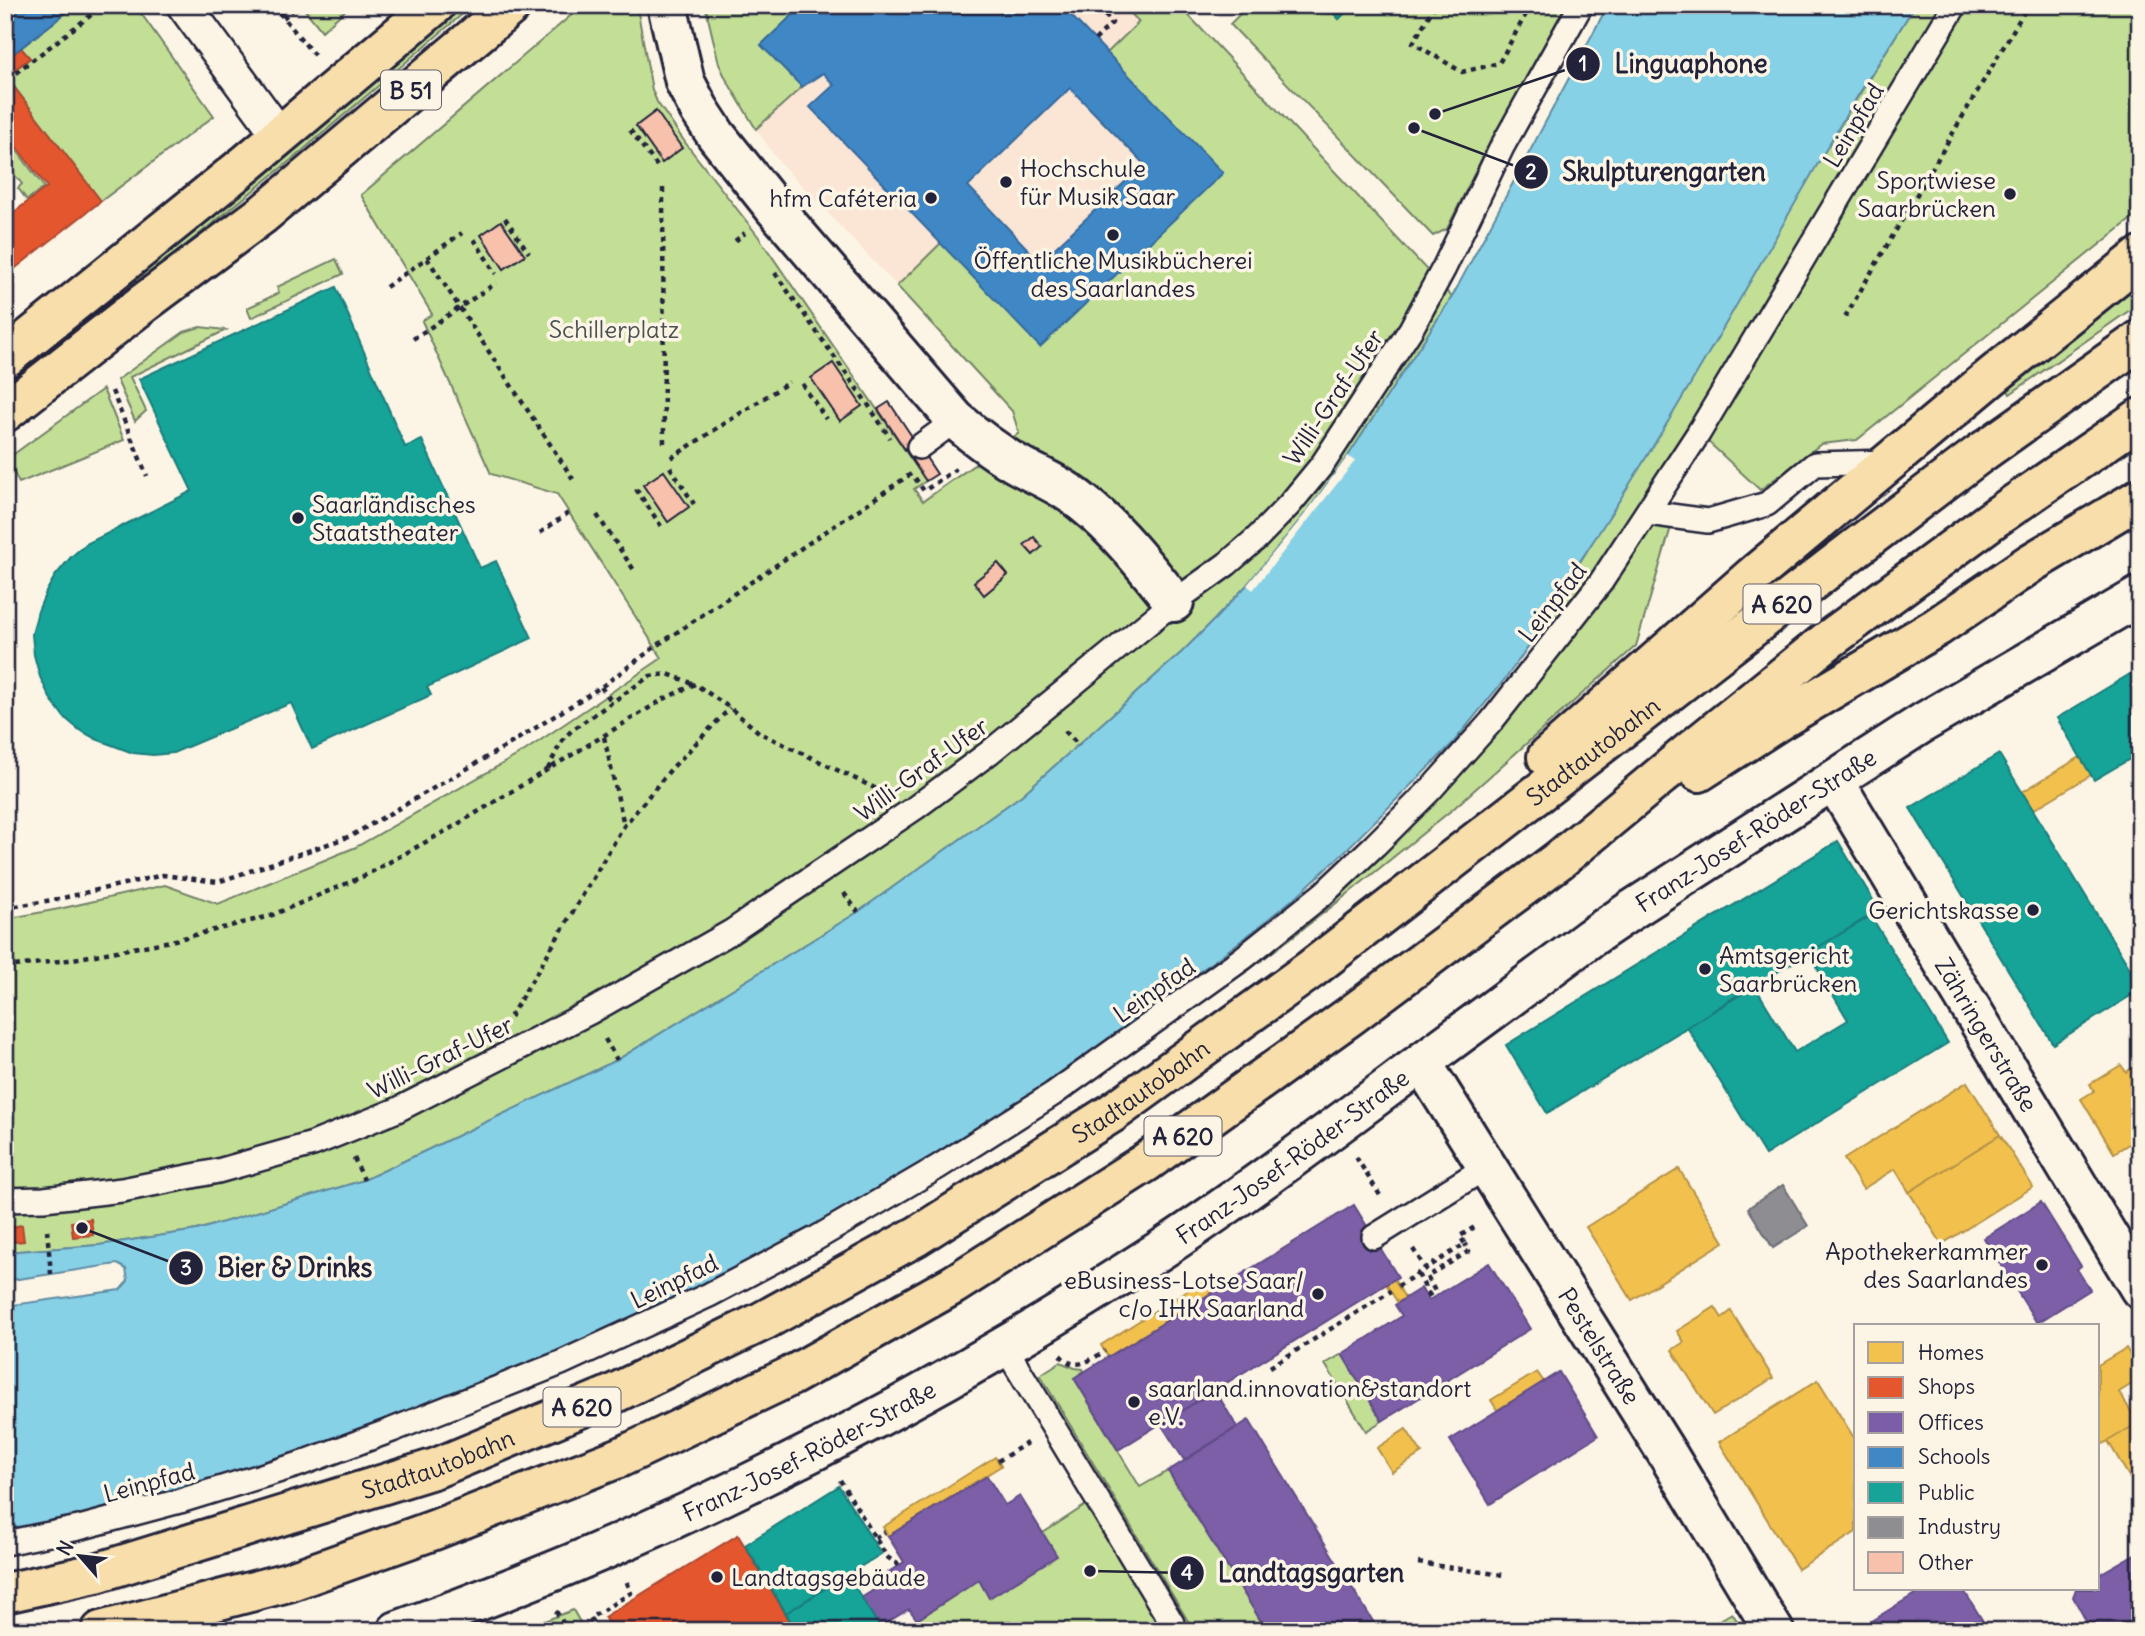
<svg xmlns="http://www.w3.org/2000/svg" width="2145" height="1636" font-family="Delius,sans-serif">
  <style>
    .built { fill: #fbe5d4 }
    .green { fill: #c3df96; stroke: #728068; stroke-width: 2 }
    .water { fill: #87d1e7; stroke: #5f8ba2; stroke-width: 2 }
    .pier { fill: #fcf5e5 }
    .homes { fill: #f2c14e; stroke: #b49148; stroke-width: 2 }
    .shops { fill: #e4572e; stroke: #aa4732; stroke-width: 2 }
    .offices { fill: #7b5ea7; stroke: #604c87; stroke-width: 2 }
    .schools { fill: #3f88c5; stroke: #36699c; stroke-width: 2; fill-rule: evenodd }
    .public { fill: #17a398; stroke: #1a7c7c; stroke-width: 2 }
    .industry { fill: #8d8d92; stroke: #6d6d78; stroke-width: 2 }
    .building { fill: #f8c1ac; stroke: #22223b; stroke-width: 2 }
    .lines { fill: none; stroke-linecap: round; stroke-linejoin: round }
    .service-casing { stroke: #22223b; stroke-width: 28 }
    .pedestrian-casing { stroke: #22223b; stroke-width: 38 }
    .minor-casing { stroke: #22223b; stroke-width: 44 }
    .tertiary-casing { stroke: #22223b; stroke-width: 44 }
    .primary-casing { stroke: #22223b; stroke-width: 44 }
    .motorway-casing { stroke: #22223b; stroke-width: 44 }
    .path { stroke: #22223b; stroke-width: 4.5; stroke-dasharray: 5 5; stroke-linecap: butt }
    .service { stroke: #fcf5e5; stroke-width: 23 }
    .pedestrian { stroke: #fcf5e5; stroke-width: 33 }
    .minor { stroke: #fcf5e5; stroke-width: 38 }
    .tertiary { stroke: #fcf5e5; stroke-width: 38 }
    .primary { stroke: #f8deab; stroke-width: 38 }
    .motorway { stroke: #f8deab; stroke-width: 38 }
    .poi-dot { fill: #22223b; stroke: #fcf5e5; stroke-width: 2.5 }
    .labels { text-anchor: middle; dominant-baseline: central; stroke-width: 7; stroke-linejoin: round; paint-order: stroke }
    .shield { fill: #fcf5e5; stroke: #63616e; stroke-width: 2 }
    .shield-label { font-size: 23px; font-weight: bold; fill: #22223b }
    .street-label { font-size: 24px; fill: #22223b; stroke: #fcf5e5 }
    .poi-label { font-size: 24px; fill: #22223b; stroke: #fcf5e5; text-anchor: start }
    .park-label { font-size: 24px; fill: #4a5152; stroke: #fcf5e5 }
    .leader { fill: none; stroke: #22223b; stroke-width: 2.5 }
    .callout-dot { fill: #22223b; stroke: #fcf5e5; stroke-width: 2.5 }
    .mark-label { font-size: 21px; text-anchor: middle; font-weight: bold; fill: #fff }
    .callout-label { font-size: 26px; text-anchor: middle; font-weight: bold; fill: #22223b; stroke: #fcf5e5; stroke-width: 7; stroke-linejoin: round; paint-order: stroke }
  </style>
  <rect width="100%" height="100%" fill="#fcf5e5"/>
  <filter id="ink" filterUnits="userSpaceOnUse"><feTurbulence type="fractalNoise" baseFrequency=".0143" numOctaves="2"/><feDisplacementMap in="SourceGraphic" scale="14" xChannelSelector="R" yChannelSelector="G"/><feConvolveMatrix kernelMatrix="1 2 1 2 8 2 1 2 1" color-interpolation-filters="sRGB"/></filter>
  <g filter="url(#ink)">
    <path class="built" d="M803,5h320l16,17 -32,31 116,120 -183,174 -99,-104 -44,43 -117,-123 -24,-34 -30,-50z"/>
    <path class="green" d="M76,5h59l79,111 -113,85 -95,-125 24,-18 -9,-10z
      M311,5h40l-29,26 -17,-21z
      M453,5h20l-177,151 -291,235v-18z
      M583,5h51l3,2 15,83 5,12 30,43 71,91 168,245 -12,8 9,12 96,-68 -7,-22 -115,-125 44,-43 99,103 146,-139 -79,-154 32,-31 -16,-17h40l2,2 2,-2h12l273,292 -104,159 -43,58 -58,71 -33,35 -32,32 -160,143 -164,117 -241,148 -253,120 -167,50 -98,15 -94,7v-333l54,-10 106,-24 53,19 138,-57 167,-95 139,-94 -105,-164 -66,-20 -69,-153 10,-7 -71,-119z
      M705,5h98l-42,40 41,42 -46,42 -30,-50 -7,-15z
      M1249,5h77l13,14 14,-14h213l-79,143 -40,81 -14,7 -203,-212z
      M1915,5h225v207l-283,228 -36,4 -61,46 -71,-66 -97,152 -33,43 -6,-6 -2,-9 31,-45 259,-435z
      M15,148l29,39 -17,13 -9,-12 4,-4 -12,-15 -5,3v-17z
      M336,259l7,15 -92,44 -4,-10 32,-15 -2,-6z
      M2140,279v24l-130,91 -5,-9z
      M200,327l26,3 -96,47 16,34 -11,10 -18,-41 67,-48z
      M103,389l21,51 -105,43 -12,-24z
      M1651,525l20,2 -35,119 -183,163 -119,96 -85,65v-3c27,-22 57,-42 83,-66 123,-110 228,-239 319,-376z
      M1342,1354l40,67 -16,10 -41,-67z
      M1060,1362l15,6 8,1 1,2 -10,7 66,109 28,-16 99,160h-73l-154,-256z
      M1103,1494l82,137h-262l-6,-11 62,-40 10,17 54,-64z
      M573,1610l12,21h-67z
      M1732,1613l12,18h-43z"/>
    <path class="water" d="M1608,5h307c-25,41 -52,81 -76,122 -93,160 -182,324 -288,477l2,9 -48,66 -52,64 -110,110 -45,42 -52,42 -198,148 -114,74 -228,126 -149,69 -168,67 -158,54 -155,42 -71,14v-225l115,-16 8,-9 -2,-12 -9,-5 -112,17v-29l94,-7 98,-15 167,-50 253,-120 241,-148 164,-117 160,-143 32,-32 33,-35 58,-71 43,-58 104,-159z"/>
    <path class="pier" d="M1348,456l7,5 -102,129 -6,-5 58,-71z"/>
    <path class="homes" d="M2080,757l11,18 -58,35 -11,-18z
      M2140,1063v74l-26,16 -33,-54 13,-8 -4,-7 31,-19 5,7z
      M1967,1082l33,53 -91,57 -14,-23 -32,20 -19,-30z
      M2000,1135l33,52 -91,57 -33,-52z
      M1679,1169l45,73 -92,58 -46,-73z
      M1207,1278l7,13 -106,66 -7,-12z
      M1394,1279l11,19 -7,5 -12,-19z
      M1715,1307l7,11 9,-7 42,67 -60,37 -41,-65 12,-8 -7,-11z
      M2126,1348l14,23v8l-21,13 19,31 -40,24v-82z
      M1537,1372l7,10 -47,28 -6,-10z
      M1818,1380l38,61v91l-58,37 -79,-127z
      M2140,1422v73l-32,-54z
      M1406,1429l16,24 -30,19 -15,-24z
      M995,1457l6,9 -113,70 -5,-9z"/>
    <path class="shops" d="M21,48l9,10 -24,18 -1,-16z
      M5,75l9,12 -9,6z
      M14,87l87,114 -88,69 -8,-10v-41l42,-32 -32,-42 -10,7v-59z
      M5,260l8,10 -8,5z
      M91,1219l2,16 -20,2 -2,-15z
      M22,1225l2,16 -19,2v-15z
      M738,1535l58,96h-183l-9,-14z"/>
    <path class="offices" d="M2041,1202l40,64 -4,3 13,21 -53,33 -53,-85z
      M1354,1205l44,72 -280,173 -44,-72z
      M1489,1263l41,66 -148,92 -40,-67 60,-38 -7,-11 10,-7 16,-10 8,12z
      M1559,1372l39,64 -108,68 -40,-64z
      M1215,1390l22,37 -53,33 -23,-36z
      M1249,1420l20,33 110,178h-112l-99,-160z
      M987,1476l18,29 15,-9 37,60 -68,42 -10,-18 -62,40 -8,-11 -29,18 -19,-29 30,-19 -4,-6 17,-11 -16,-26z
      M2140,1551v80h-41l-3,-4 -5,3 -18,-33 3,-8h22v-14z
      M1923,1589h40l26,42h-134z"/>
    <path class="schools" d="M5,5h71l-71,55z
      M803,5h258l162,168 -183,174 -230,-240 24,-22 -11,-12 -21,14 -41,-42zM1070,88l74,76 -104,98 -72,-76z"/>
    <path class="public" d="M1326,5h27l-14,14z
      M336,287l69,160 17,-7 58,128 16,-7 36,77 -105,49 4,8 -119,54 -21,-46 -118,50 -20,2 -20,-2 -37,-14 -18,-10 -14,-12 -14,-19 -10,-21 -6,-22 -2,-21 6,-23 8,-19 9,-16 16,-19 15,-13 106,-53 -53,-112z
      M2140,651v16l-8,-11z
      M2140,668v85l-46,27 -37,-62z
      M1999,754l141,231v5l-87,54 -143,-236z
      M1838,841l41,69 -332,203 -41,-68z
      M1871,916l77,127 -183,112 -78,-128 67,-42 41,67 53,-32 -40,-67z
      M2140,1193v18l-3,-1 -2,-12z
      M839,1486l42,68 -95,59 -41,-68z
      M847,1574l35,57h-86l-10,-18z"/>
    <path class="industry" d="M1783,1185l25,41 -35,22 -25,-40z"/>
    <path class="building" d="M656,111l26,37 -20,15 -26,-37z
      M501,221l24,34 -21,14 -23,-34z
      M833,363l29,43 -22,15 -29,-43z
      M889,402l48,72 -11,7 -48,-72z
      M664,471l25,36 -21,15 -25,-37z
      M1034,537l8,10 -9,8 -9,-10z
      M998,563l10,12 -24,20 -10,-13z"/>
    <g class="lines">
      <defs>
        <path id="service" d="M919,447l37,-27
          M1648,513l60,8 59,-17 48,-40 76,-2
          M5,1200l39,-1 78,-9 96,-19 95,-27 84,-34 193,-98 141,-80 184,-124 75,-56 184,-150 53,-38 30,-26 32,-33 33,-40 89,-136 33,-61 58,-121 79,-142
          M1374,1237l114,-71
          M1005,1347l167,276
          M5,1543l74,-15 101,-27 117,-36 95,-35 169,-67 148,-68 106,-56 123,-72 115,-73 190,-136 80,-64 52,-49 56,-56 60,-67 110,-140 97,-148 257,-429"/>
        <path id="pedestrian" d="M184,5l96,131"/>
        <g id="minor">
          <path d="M667,5l18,77 14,27 17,26 59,74 181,211c21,18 42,34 66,47 21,11 42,20 61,36 35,28 63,64 91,99"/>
          <path id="s1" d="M1834,781l306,508"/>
          <path id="s2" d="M1422,1063l246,392 106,176"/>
        </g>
        <g id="tertiary">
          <path id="s3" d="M397,1631c272,-96 523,-225 765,-382 79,-52 156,-109 232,-166 65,-49 131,-96 196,-145l40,-27 294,-189 216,-126"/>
        </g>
        <path id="primary" d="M5,358l241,-194 189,-159
          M5,412l140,-110 118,-88 249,-209"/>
        <g id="motorway">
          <path d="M1547,757l207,-182 237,-198 149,-120"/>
          <path d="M1699,772l81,-52 157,-93 94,-64 109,-65"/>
          <path id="s4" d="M5,1593l91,-20 340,-105 173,-72 154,-75 154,-85 195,-123 198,-143 531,-411 137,-104 162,-115"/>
          <path d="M101,1631l187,-49 146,-52 187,-73 170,-81 162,-91 192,-122 205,-147 209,-156 134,-111 134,-108 169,-124 144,-99"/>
        </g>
      </defs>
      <use href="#service" class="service-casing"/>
      <use href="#pedestrian" class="pedestrian-casing"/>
      <use href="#minor" class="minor-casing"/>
      <use href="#tertiary" class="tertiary-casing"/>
      <use href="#primary" class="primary-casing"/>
      <use href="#motorway" class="motorway-casing"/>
      <path class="path" d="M273,5l42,51
        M1435,5l-22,38 49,29 37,-9 32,-58
        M283,18l15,-13
        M1095,40l17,-17 -16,-18
        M8,79l96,-74
        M630,130l27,36
        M663,188l1,260
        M505,218l24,35
        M474,239l22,35
        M735,241l10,-8
        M427,258l148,224
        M775,273l92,130 23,35
        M386,287l76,-54
        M1845,317l183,-312
        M413,339l83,-56
        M802,384l24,35
        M112,391l35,85
        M671,458l118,-76
        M670,467l24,37
        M915,478l9,13 32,-22
        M636,489l25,37
        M597,515l37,55
        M540,533l28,-20
        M601,687l11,15
        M1065,731l14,15
        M604,737l20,88
        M548,769l13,-27 11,-12 78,-54 18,-2 26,10
        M844,893l14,19
        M5,908l53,-9 105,-24 55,7 133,-46 162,-94 88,-55 54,-40 256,-173
        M5,967l63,-7 103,-19 99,-25 94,-40 89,-49 211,-128 31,-15 35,24 30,25 125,60
        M510,1017l114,-191 47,-57 59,-61
        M605,1039l12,21
        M1356,1157l25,40
        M354,1158l10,22
        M47,1230l4,44
        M1413,1249l13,20
        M1418,1274l11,21
        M1398,1286l67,-42 -5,-8 18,-11
        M1427,1296l8,-5 -8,-14 42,-26 -4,-7
        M1060,1355c15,17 29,6 45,-4
        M1270,1367l121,-76
        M998,1461l29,-18
        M840,1480l47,77 12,8
        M875,1538l10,-6
        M1418,1563l85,12
        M556,1611l12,20
        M598,1631l-8,-13 41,-25 -5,-13"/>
      <use href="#service" class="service"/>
      <use href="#pedestrian" class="pedestrian"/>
      <use href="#minor" class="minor"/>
      <use href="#tertiary" class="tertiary"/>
      <use href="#primary" class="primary"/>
      <use href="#motorway" class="motorway"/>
    </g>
  </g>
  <g class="poi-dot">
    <circle cx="1006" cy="182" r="7"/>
    <circle cx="2010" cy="194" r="7"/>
    <circle cx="931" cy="198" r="7"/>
    <circle cx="1113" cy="235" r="7"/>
    <circle cx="298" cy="518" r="7"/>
    <circle cx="2033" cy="910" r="7"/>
    <circle cx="1705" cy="969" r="7"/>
    <circle cx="2042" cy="1265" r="7"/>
    <circle cx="1318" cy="1294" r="7"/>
    <circle cx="1134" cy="1402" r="7"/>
    <circle cx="717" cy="1577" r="7"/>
  </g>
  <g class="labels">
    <g class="shield">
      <rect x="381" y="70.5" width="60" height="39" rx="5"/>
      <rect x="1743.5" y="584.5" width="77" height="39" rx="5"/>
      <rect x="1144.5" y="1116.5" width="77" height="39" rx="5"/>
      <rect x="543.5" y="1387.5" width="77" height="39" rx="5"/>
    </g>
    <g class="shield-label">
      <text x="411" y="90">B 51</text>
      <text x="1782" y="604">A 620</text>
      <text x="1183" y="1136">A 620</text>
      <text x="582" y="1407">A 620</text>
    </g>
    <g class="street-label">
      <text transform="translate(1853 125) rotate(-59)">Leinpfad</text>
      <text transform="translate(1333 397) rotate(-56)">Willi-Graf-Ufer</text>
      <text transform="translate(1552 602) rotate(-52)">Leinpfad</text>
      <text stroke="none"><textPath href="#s4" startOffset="1816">Stadtautobahn</textPath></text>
      <text transform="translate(921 769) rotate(-36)">Willi-Graf-Ufer</text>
      <text stroke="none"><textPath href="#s3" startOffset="1584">Franz-Josef-Röder-Straße</textPath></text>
      <text transform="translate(1154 990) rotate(-35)">Leinpfad</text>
      <text stroke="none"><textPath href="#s1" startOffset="296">Zähringerstraße</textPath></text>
      <text transform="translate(440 1057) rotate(-26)">Willi-Graf-Ufer</text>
      <text stroke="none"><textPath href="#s4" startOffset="1250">Stadtautobahn</textPath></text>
      <text stroke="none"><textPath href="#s3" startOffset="1017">Franz-Josef-Röder-Straße</textPath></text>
      <text transform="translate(674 1281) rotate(-26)">Leinpfad</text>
      <text stroke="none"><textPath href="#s2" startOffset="334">Pestelstraße</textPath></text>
      <text stroke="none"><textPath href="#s3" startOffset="450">Franz-Josef-Röder-Straße</textPath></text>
      <text stroke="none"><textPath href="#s4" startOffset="452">Stadtautobahn</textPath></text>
      <text transform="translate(149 1482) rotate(-15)">Leinpfad</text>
    </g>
    <g class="poi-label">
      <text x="1020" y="168">Hochschule<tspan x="1020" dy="28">für Musik Saar</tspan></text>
      <text x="1996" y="180" text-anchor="end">Sportwiese<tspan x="1996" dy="28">Saarbrücken</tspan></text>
      <text x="917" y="198" text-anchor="end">hfm Caféteria</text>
      <text x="1113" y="260" text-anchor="middle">Öffentliche Musikbücherei<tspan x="1113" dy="28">des Saarlandes</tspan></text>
      <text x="312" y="504">Saarländisches<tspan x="312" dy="28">Staatstheater</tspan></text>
      <text x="2019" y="910" text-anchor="end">Gerichtskasse</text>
      <text x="1719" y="955">Amtsgericht<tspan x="1719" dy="28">Saarbrücken</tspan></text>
      <text x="2028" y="1251" text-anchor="end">Apothekerkammer<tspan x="2028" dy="28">des Saarlandes</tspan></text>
      <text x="1304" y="1280" text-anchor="end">eBusiness-Lotse Saar/<tspan x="1304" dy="28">c/o IHK Saarland</tspan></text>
      <text x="1148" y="1388">saarland.innovation&amp;standort<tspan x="1148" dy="28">e.V.</tspan></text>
      <text x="731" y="1577">Landtagsgebäude</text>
    </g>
    <g class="park-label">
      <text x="614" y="329">Schillerplatz</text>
    </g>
  </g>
  <path class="leader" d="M1435 114L1583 64M1414 128L1531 172M82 1228L186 1268M1090 1571L1187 1573"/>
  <g class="callout-dot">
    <circle cx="1435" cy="114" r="7"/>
    <circle cx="1414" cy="128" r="7"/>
    <circle cx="82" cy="1228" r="7"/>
    <circle cx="1090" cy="1571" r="7"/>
    <circle cx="1583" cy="64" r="18"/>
    <circle cx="1531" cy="172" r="18"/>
    <circle cx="186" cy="1268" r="18"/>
    <circle cx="1187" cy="1573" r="18"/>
  </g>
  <g class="mark-label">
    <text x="1583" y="71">1</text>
    <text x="1531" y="179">2</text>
    <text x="186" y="1275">3</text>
    <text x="1187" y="1580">4</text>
  </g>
  <g class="callout-label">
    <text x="1691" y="73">Linguaphone</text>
    <text x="1664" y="181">Skulpturengarten</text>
    <text x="295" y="1277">Bier &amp; Drinks</text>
    <text x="1311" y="1582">Landtagsgarten</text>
  </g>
  <rect width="2145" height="1636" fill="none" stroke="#fcf5e5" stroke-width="28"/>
  <rect x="14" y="14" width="2117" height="1608" fill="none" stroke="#22223b" stroke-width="2.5" filter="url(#ink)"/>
  <rect x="1854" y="1324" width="245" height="266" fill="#fcf5e5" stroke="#a5a1a1" stroke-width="2"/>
  <rect x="1868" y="1342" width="35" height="21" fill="#f2c14e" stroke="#a5a1a1" stroke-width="2"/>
  <text x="1918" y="1360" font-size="21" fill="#22223b">Homes</text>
  <rect x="1868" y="1377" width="35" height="21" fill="#e4572e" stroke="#a5a1a1" stroke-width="2"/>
  <text x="1918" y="1394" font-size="21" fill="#22223b">Shops</text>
  <rect x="1868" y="1412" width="35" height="21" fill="#7b5ea7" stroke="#a5a1a1" stroke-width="2"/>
  <text x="1918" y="1430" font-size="21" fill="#22223b">Offices</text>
  <rect x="1868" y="1447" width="35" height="21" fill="#3f88c5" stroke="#a5a1a1" stroke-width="2"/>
  <text x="1918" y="1464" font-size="21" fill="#22223b">Schools</text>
  <rect x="1868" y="1482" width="35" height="21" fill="#17a398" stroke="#a5a1a1" stroke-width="2"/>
  <text x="1918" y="1500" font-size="21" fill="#22223b">Public</text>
  <rect x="1868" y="1517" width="35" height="21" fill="#8d8d92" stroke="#a5a1a1" stroke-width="2"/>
  <text x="1918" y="1534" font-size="21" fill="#22223b">Industry</text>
  <rect x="1868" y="1552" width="35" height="21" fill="#f8c1ac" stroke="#a5a1a1" stroke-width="2"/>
  <text x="1918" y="1570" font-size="21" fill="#22223b">Other</text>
  <g transform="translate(80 1556) rotate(298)" stroke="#fcf5e5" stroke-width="5" paint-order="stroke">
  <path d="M0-5L12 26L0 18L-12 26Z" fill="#22223b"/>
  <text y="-10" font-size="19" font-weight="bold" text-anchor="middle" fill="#22223b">N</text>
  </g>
</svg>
